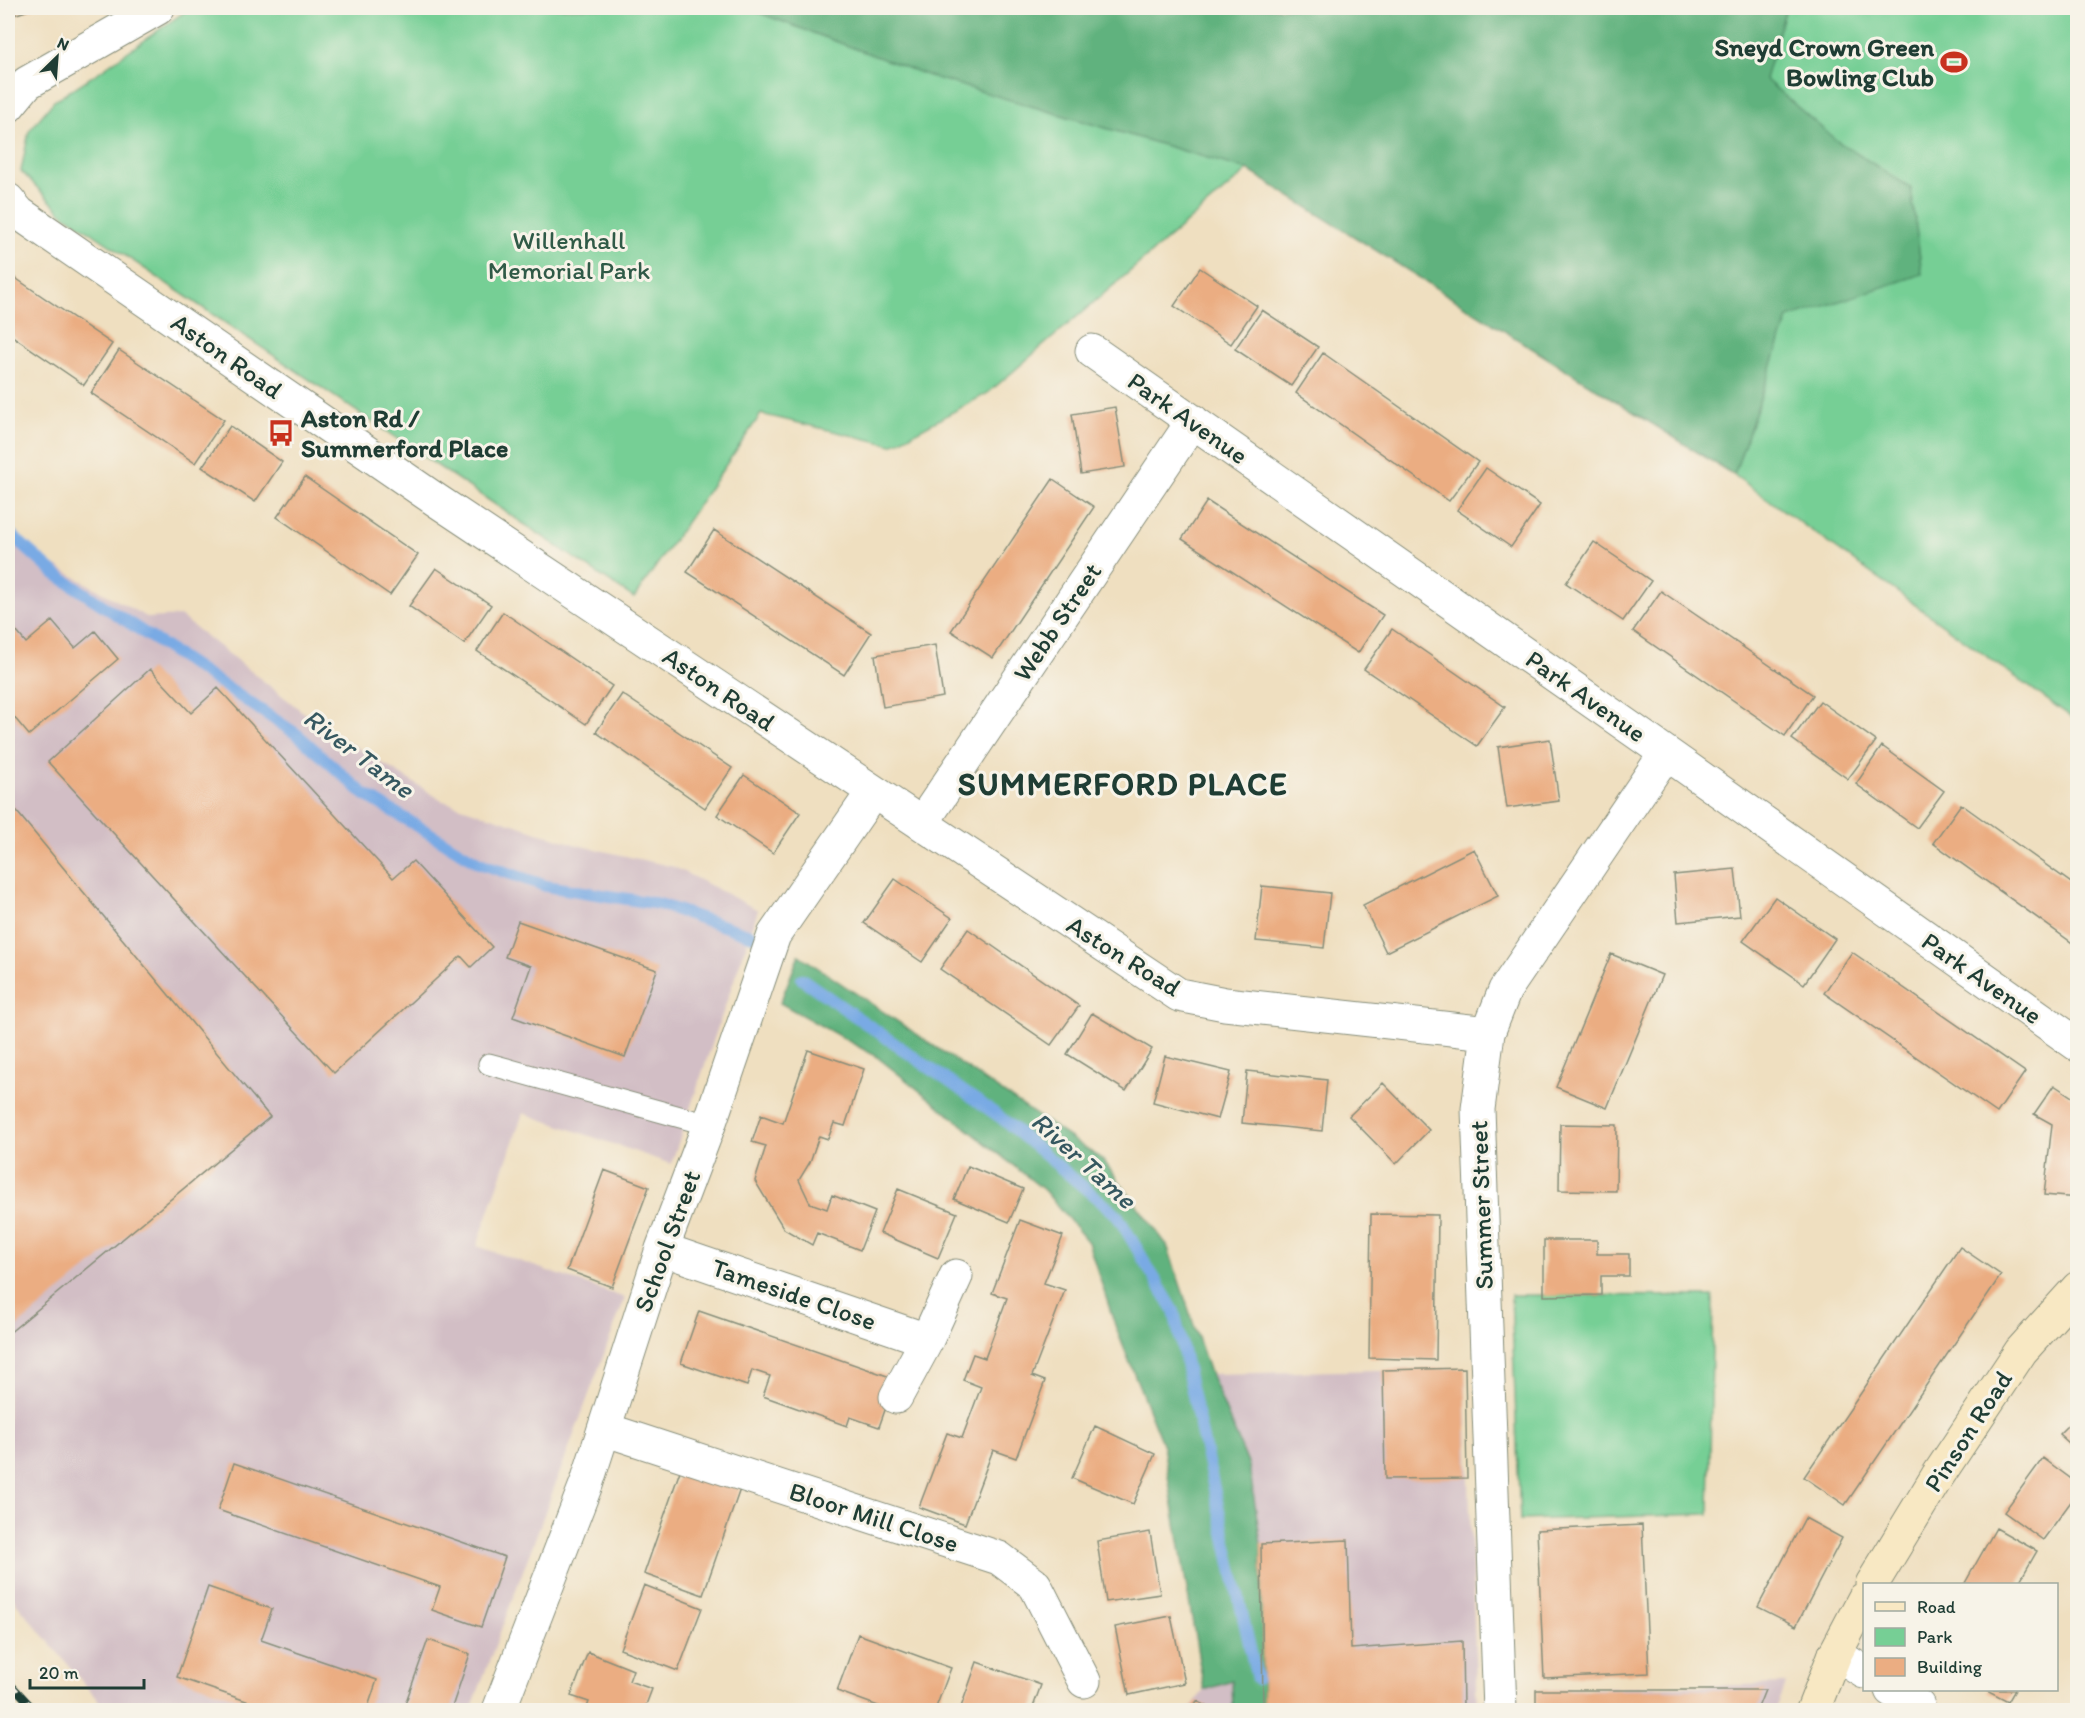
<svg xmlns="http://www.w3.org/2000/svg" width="2085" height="1718" font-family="Itim,sans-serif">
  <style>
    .industrial { fill: #d2bec5 }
    .green { fill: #76cf95; stroke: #4a8664; stroke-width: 1.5 }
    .forest { fill: #60b27e; stroke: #407859; stroke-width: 1.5 }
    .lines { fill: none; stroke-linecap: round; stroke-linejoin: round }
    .stream { stroke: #79aae4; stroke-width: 12 }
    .building { fill: #ebad82 }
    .lane-casing { stroke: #878e7a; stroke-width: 23 }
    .street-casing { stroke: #878e7a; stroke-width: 35 }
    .secondary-casing { stroke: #878e7a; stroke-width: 35 }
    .lane { stroke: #fff; stroke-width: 21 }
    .street { stroke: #fff; stroke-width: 33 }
    .secondary { stroke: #f8e8c3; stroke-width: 33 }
    .rail-casing { stroke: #1f3d34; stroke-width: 7 }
    .rail { stroke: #f7f3e8; stroke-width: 4.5; stroke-dasharray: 14; stroke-linecap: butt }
    .labels { text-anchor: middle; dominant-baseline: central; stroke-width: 6; stroke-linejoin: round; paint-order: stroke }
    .poi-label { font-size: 26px; font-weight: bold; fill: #1f3d34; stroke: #f7f3e8; text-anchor: end }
    .park-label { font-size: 26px; fill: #305a47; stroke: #f7f3e8 }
    .street-label { font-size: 26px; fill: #1f3d34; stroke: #f7f3e8 }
    .water-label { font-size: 27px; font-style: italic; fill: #365860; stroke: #f7f3e8 }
    .district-label { font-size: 32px; font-weight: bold; letter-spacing: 1.5px; fill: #1f3d34; stroke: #f7f3e8 }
  </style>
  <rect width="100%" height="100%" fill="#f7f3e8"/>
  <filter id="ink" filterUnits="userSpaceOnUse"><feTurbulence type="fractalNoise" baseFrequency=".0167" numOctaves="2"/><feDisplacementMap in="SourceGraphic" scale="12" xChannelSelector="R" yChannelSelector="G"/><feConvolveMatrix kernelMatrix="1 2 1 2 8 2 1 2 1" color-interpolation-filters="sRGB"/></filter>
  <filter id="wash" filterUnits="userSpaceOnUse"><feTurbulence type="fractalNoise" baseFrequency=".008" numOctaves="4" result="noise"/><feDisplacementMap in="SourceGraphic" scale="24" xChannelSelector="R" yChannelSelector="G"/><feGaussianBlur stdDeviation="1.35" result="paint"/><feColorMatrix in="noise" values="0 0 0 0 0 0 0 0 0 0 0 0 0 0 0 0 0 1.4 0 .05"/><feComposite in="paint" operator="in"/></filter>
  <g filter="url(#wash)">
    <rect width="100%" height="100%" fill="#efdfc0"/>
    <path class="industrial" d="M8,539l140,79 32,-2 132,103 131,82 134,44 97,22 84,43 -87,254 -148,-51 -46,133 148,52 -154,412h-365l-98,-117z
      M1465,1368l12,342h-214l-2,-166 -12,-78 -39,-92z
      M1232,1681l1,29h-44l15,-20z
      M1786,1684l-10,26h-239l-1,-20z"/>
    <path class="green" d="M190,8h1887v713l-343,-246 -486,-305 -260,223 -96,52 -131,-31 -127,184 -572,-385 -41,-42 8,-40 25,-30 42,-27z
      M1511,1295l202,1 -4,218 -189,6z"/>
    <path class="forest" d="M746,8h1040l-21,71 72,62 74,47 11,86 -134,44 -54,157 -486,-305 -319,-94z
      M799,955l304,205 64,85 43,128 39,93 12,78 2,166h-30l-1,-29 -28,9 -41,-244 -47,-118 -28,-86 -44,-52 -167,-133 -97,-54z"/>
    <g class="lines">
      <path class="stream" d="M8,532l46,41 244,162 66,59 115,69 67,23 113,18 97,33
        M802,979l198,138 117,98 57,96 83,368"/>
    </g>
    <g id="blocks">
      <path class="building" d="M8,8h27l-27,9z
        M1200,268l57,38 -26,38 -57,-38z
        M8,273l104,71 -28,41 -76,-52z
        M1262,310l56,37 -27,39 -56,-37z
        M119,350l105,70 -29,43 -104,-70z
        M1323,353l155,109 -29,39 -153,-108z
        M1115,407l10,60 -44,7 -9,-60z
        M230,426l52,36 -27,40 -53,-35z
        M1486,468l54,37 -29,42 -54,-37z
        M305,477l113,78 -28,40 -113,-78z
        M1053,479l41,28 -101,151 -42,-27z
        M1207,501l176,114 -25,38 -176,-114z
        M714,530l157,103 -27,42 -157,-103z
        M1594,542l57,39 -28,40 -57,-38z
        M436,568l55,37 -27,39 -55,-38z
        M1661,591l152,104 -28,41 -152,-105z
        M503,612l109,74 -26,38 -109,-73z
        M8,621l18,22 26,-22 23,27 20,-17 23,28 -89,76 -21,-25z
        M1392,629l113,78 -28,39 -113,-77z
        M935,645l8,52 -60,10 -8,-52z
        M150,669l41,44 27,-25 175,190 20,-17 79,86 -21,20 -10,-11 -127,117 -286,-311z
        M622,694l110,74 -27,40 -109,-76z
        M1820,701l56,40 -28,38 -56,-40z
        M1550,739l9,62 -52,7 -9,-61z
        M1882,746l62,45 -27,37 -61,-44z
        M744,775l56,38 -27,40 -56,-38z
        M8,801l262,316 -262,217z
        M1961,804l117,84v59l-145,-104z
        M1474,849l24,47 -112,56 -23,-47z
        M1735,869l5,47 -62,6 -4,-47z
        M895,879l57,39 -30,44 -58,-39z
        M1262,886l68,7 -6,55 -68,-7z
        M1775,897l60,42 -31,45 -61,-43z
        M518,921l139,49 -32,87 -112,-40 18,-51 -26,-9z
        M968,929l111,77 -28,39 -111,-76z
        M1852,952l173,120 -28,41 -173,-120z
        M1611,954l51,21 -55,133 -51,-21z
        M1092,1013l60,36 -26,42 -59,-37z
        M808,1050l56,19 -19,57 -11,-3 -6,16 -9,-3 -9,26 -11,18 11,23 17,6 5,-14 43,17 -15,38 -43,-17 -5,12 -28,-16 -29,-48 11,-35 -14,-4 9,-27 22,8z
        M1165,1056l66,16 -13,47 -65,-17z
        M1247,1071l80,9 -5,51 -80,-8z
        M1383,1083l46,47 -33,34 -47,-48z
        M2054,1085l24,16v97l-34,-3 8,-71 -18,-10z
        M1560,1124l57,1 -1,66 -57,-1z
        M968,1166l55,23 -14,33 -55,-23z
        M604,1170l45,17 -37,100 -45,-17z
        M898,1189l59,24 -19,45 -58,-25z
        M1371,1214l67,1 -2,145 -67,-2z
        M1020,1220l43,16 -19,47 21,7 -33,86 13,5 -29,77 -23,-8 -28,74 -46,-17 28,-74 15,5 19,-51 -18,-7 10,-26 12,4 22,-60 -15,-5z
        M1544,1240h53v14h32v22h-28v19l-57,1z
        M1960,1247l41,28 -156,230 -41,-28z
        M699,1311l197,68 -17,48 -29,-10 -3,9 -84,-30 7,-20 -18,-6 -5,16 -66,-23z
        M1465,1368l2,110 -82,1 -2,-109z
        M2078,1415v36l-19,-17z
        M1095,1426l60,28 -22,50 -61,-26z
        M2043,1458l35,26v8l-35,48 -39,-28z
        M234,1463l271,94 -24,70 -49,-17 8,-23 -222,-77z
        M681,1468l59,21 -37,106 -59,-21z
        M1805,1518l37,20 -46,88 -38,-19z
        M1642,1525l7,148 -105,5 -7,-148z
        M1996,1528l41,23 -19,33h-50l-3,-1z
        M1150,1532l10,62 -54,8 -9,-61z
        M1348,1540l3,109 111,-8 1,69h-200l-2,-166z
        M644,1585l58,23 -24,63 -58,-22z
        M208,1587l64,22 -11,31 116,40 -10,30h-95l-95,-33z
        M1171,1616l14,67 -56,12 -14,-68z
        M858,1634l93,34 -16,42h-46l-52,-19z
        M428,1640l42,14 -19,56h-48z
        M588,1652l45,18 -4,11 23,8 -8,21h-58l3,-8 -18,-6z
        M977,1662l64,23 -9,25h-72z
        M1536,1690h229l-8,20h-221z
        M1985,1690h30l-7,12z
        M1197,1701l17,9h-24z"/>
    </g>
  </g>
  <g filter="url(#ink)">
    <use href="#blocks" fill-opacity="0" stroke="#878e7a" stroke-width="1.5"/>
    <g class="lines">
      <defs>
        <path id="lane" d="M489,1064l220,61"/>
        <path id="street" d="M8,106l19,-23 131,-75
          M8,200l11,13 417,287 743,495 46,9 263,29
          M1092,351l574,402 412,292
          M922,823l271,-402
          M662,1249l265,91
          M896,1397l31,-57 29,-64
          M604,1429l395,129 36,27 49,96
          M1835,1654l29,18
          M1891,1690l27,16
          M499,1710l88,-228 75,-233 47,-124 65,-190 99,-143
          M1500,1710l-22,-601 10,-76 17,-43 161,-237"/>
        <path id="secondary" d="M1872,1584l65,-107 84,-126 57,-63
          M1813,1710l22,-56 29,-55"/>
      </defs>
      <use href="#lane" class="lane-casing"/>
      <use href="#street" class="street-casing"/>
      <use href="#secondary" class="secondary-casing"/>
      <use href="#lane" class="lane"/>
      <use href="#street" class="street"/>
      <use href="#secondary" class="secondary"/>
      <defs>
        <path id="rail" d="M8,1681l27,29"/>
      </defs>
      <use href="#rail" class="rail-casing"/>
      <use href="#rail" class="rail"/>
    </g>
  </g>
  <defs>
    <symbol id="stadium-bare" viewBox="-9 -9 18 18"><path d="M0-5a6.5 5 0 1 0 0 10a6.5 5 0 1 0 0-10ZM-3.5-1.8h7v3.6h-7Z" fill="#c8321e" stroke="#f7f3e8" stroke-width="2.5" paint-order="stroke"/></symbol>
    <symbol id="bus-bare" viewBox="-9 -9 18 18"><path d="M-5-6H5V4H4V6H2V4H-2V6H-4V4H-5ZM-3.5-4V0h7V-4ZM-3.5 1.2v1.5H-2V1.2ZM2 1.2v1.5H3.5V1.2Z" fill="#c8321e" stroke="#f7f3e8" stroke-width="2.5" paint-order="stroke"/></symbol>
  </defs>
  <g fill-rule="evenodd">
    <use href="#stadium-bare" x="1935" y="43" width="38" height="38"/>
    <use href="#bus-bare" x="262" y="414" width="38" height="38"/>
  </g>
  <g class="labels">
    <g class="poi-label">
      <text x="1934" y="47">Sneyd Crown Green<tspan x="1934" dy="30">Bowling Club</tspan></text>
      <text x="301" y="418" text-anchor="start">Aston Rd /<tspan x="301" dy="30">Summerford Place</tspan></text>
    </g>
    <g class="park-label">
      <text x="569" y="240">Willenhall<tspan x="569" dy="30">Memorial Park</tspan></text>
    </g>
    <g class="street-label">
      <text transform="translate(227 356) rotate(35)">Aston Road</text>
      <text transform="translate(1188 418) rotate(35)">Park Avenue</text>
      <text transform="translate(1057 622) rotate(-56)">Webb Street</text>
      <text transform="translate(719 689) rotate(34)">Aston Road</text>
      <text transform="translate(1586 696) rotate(35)">Park Avenue</text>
      <text transform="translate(1124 956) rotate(32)">Aston Road</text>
      <text transform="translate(1982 978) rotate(35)">Park Avenue</text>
      <text transform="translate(1481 1205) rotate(-92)">Summer Street</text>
      <text transform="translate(667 1241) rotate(-70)">School Street</text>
      <text transform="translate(794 1294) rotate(19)">Tameside Close</text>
      <text transform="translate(1968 1431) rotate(-57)">Pinson Road</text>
      <text transform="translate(874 1517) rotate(18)">Bloor Mill Close</text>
    </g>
    <g class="water-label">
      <text transform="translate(359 753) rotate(37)">River Tame</text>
      <text transform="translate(1084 1160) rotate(42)">River Tame</text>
    </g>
    <g class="district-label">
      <text x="1123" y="784">SUMMERFORD PLACE</text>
    </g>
  </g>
  <rect width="2085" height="1718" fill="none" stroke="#f7f3e8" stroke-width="30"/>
  <rect x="1863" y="1583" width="195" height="108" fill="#f7f3e8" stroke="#a1aaa0" stroke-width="1.5"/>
  <rect x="1875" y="1602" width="30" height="9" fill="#f8e8c3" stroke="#a1aaa0" stroke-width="1.5"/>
  <text x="1917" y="1613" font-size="18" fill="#1f3d34">Road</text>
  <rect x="1875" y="1628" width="30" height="18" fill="#76cf95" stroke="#a1aaa0" stroke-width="1.5"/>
  <text x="1917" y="1643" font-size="18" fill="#1f3d34">Park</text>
  <rect x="1875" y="1658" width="30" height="18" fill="#ebad82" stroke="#a1aaa0" stroke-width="1.5"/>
  <text x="1917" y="1673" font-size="18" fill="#1f3d34">Building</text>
  <g transform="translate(57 57) rotate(25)" stroke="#f7f3e8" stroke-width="4.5" paint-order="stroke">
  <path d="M0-4.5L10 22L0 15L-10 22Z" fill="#1f3d34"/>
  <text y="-9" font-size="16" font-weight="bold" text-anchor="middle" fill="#1f3d34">N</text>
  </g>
  <path d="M30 1679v9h114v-9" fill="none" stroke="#1f3d34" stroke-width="3"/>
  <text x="39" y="1679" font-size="18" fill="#1f3d34" stroke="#f7f3e8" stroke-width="4.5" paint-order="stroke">20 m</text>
</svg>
